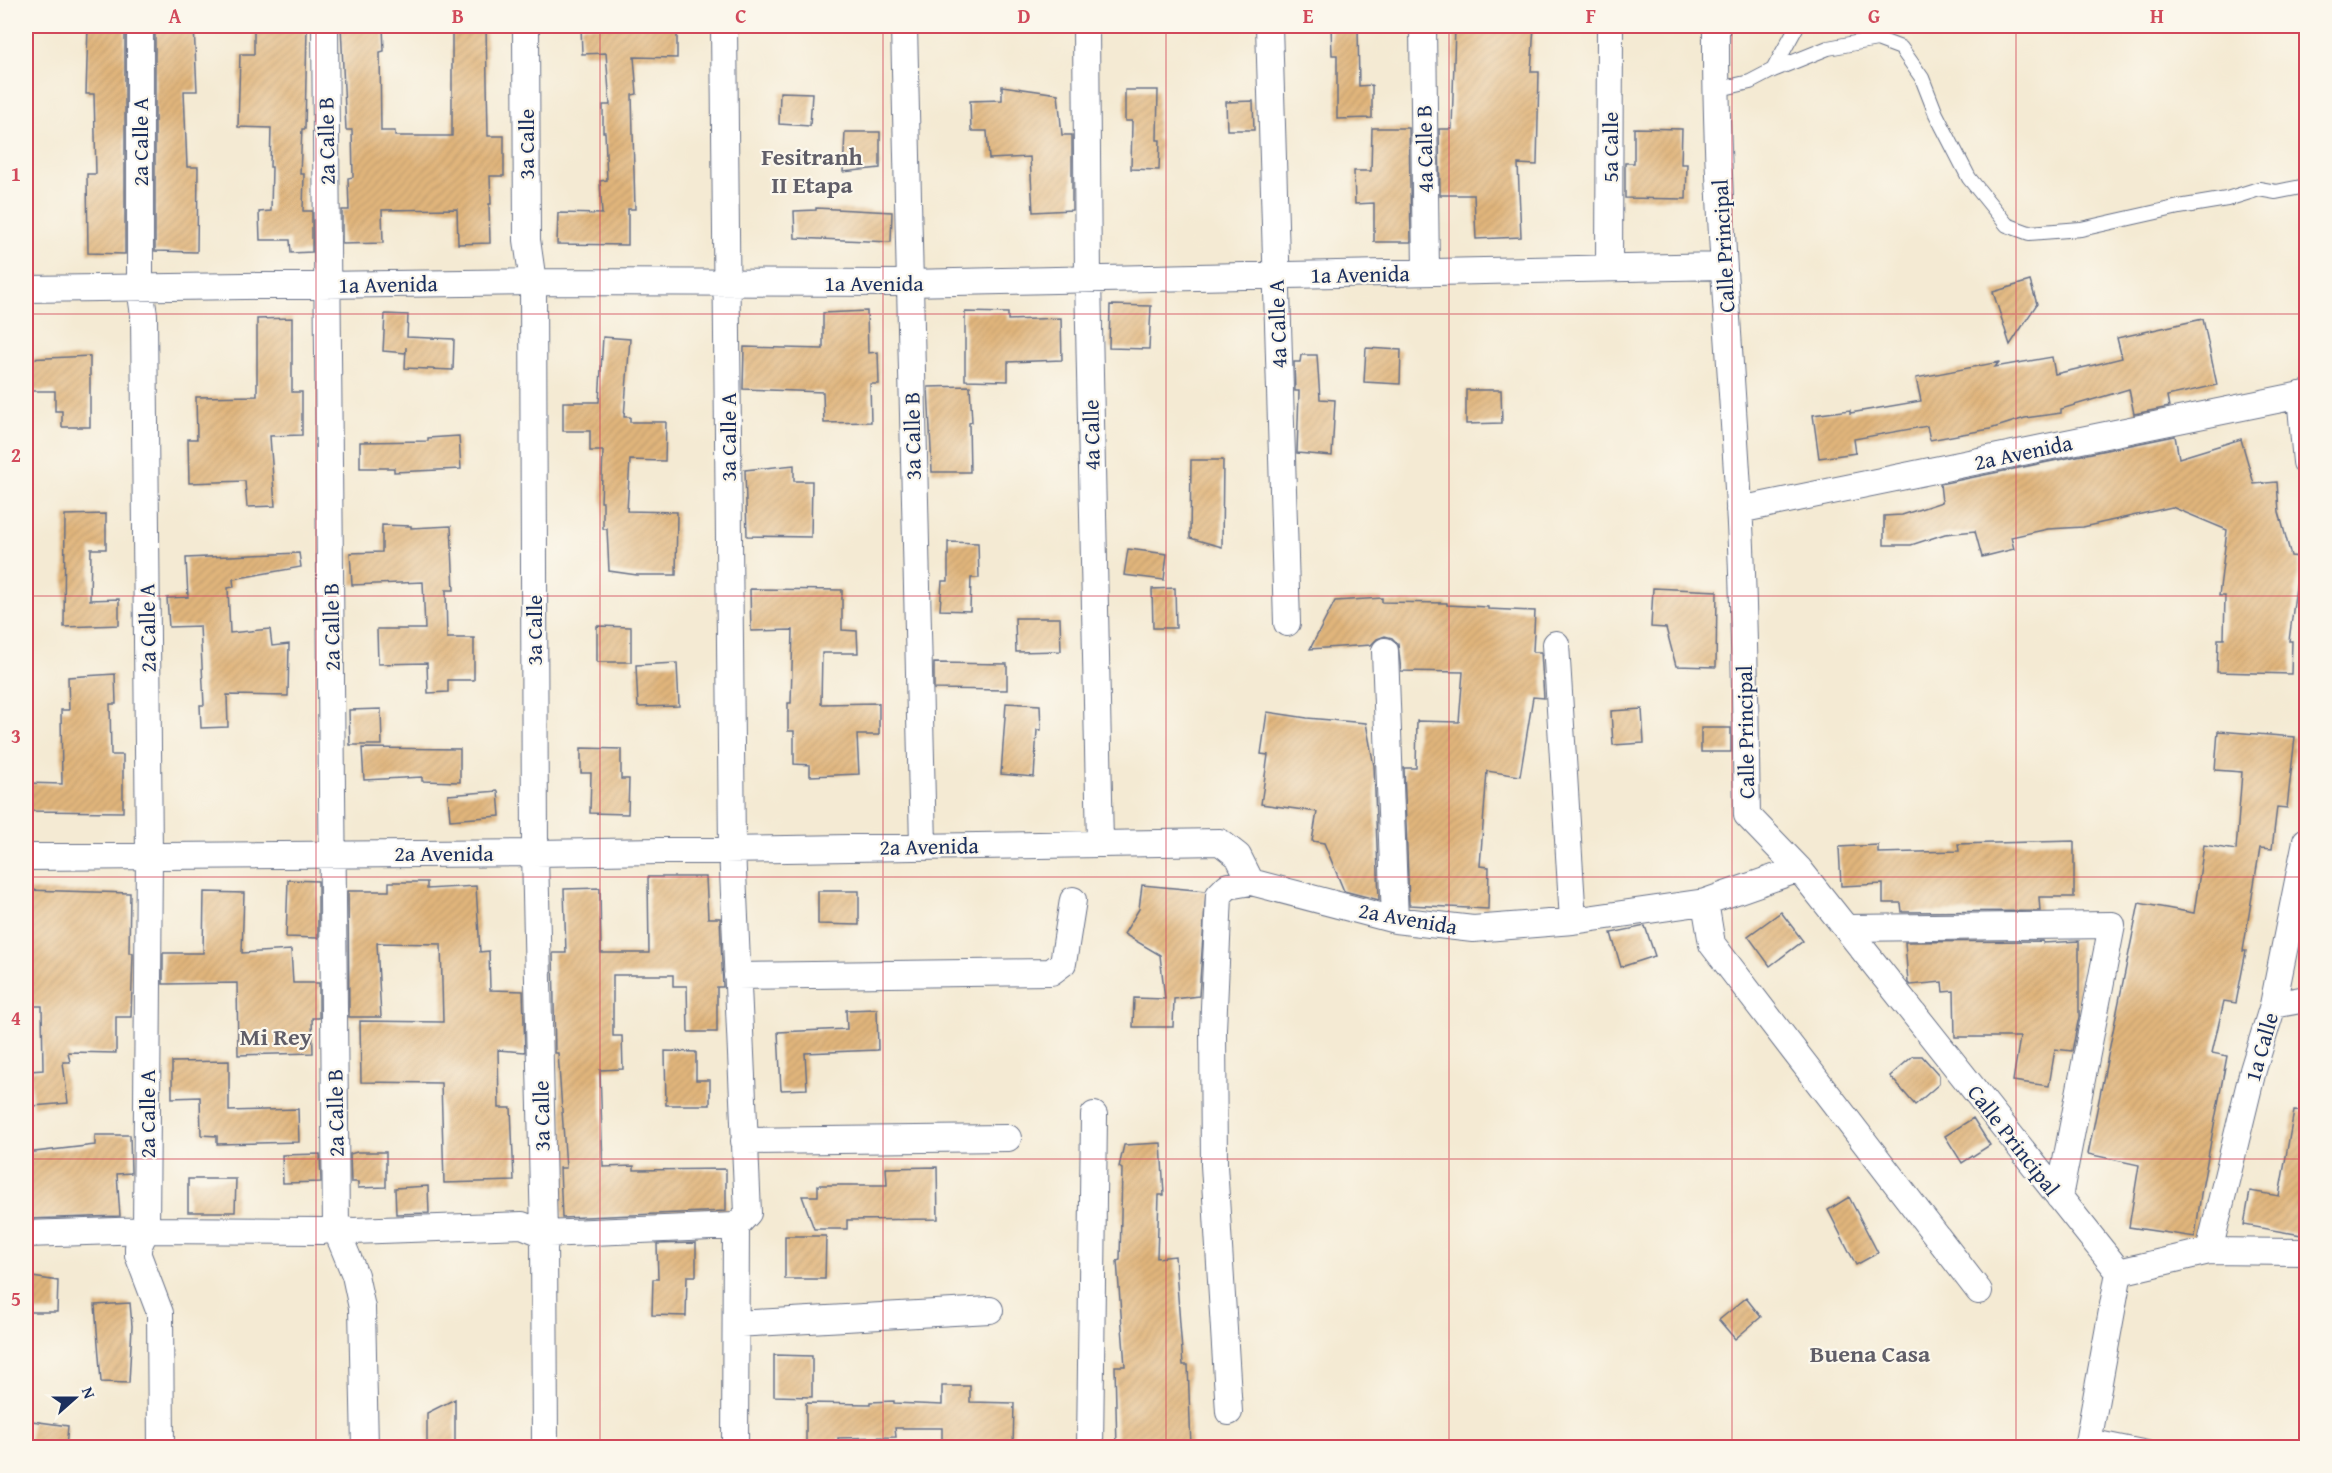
<svg xmlns="http://www.w3.org/2000/svg" width="2332" height="1473" font-family="'Gentium Book Plus',serif">
  <style>
    .building { fill: url(#building-hatch) }
    .lines { fill: none; stroke-linecap: round; stroke-linejoin: round }
    .lane-casing { stroke: #677087; stroke-width: 16 }
    .street-casing { stroke: #677087; stroke-width: 28 }
    .lane { stroke: #fff; stroke-width: 14 }
    .street { stroke: #fff; stroke-width: 26 }
    .grid { fill: none; stroke: #d1495b; stroke-width: 1.5; stroke-opacity: 0.55 }
    .labels { text-anchor: middle; dominant-baseline: central; stroke-width: 4.5; stroke-linejoin: round; paint-order: stroke }
    .street-label { font-size: 22px; fill: #1b2f5e; stroke: #fbf7ec }
    .neighbourhood-label { font-size: 24px; font-weight: bold; fill: #605e68; stroke: #fbf7ec }
    .neatline { fill: none; stroke: #d1495b; stroke-width: 2 }
    .grid-label { font-size: 20px; text-anchor: middle; font-weight: bold; fill: #d1495b }
  </style>
  <defs>
    <pattern id="building-hatch" width="6" height="6" patternUnits="userSpaceOnUse" patternTransform="scale(1.5)"><rect width="6" height="6" fill="#e1b57c"/><path d="M-1 1l2-2M0 6l6-6M5 7l2-2" fill="none" stroke="#c09c6e"/></pattern>
  </defs>
  <rect width="100%" height="100%" fill="#fbf7ec"/>
  <filter id="ink" filterUnits="userSpaceOnUse"><feTurbulence type="fractalNoise" baseFrequency=".0167" numOctaves="2"/><feDisplacementMap in="SourceGraphic" scale="12" xChannelSelector="R" yChannelSelector="G"/><feConvolveMatrix kernelMatrix="1 2 1 2 8 2 1 2 1" color-interpolation-filters="sRGB"/></filter>
  <filter id="wash" filterUnits="userSpaceOnUse"><feTurbulence type="fractalNoise" baseFrequency=".008" numOctaves="4" result="noise"/><feDisplacementMap in="SourceGraphic" scale="24" xChannelSelector="R" yChannelSelector="G"/><feGaussianBlur stdDeviation="1.35" result="paint"/><feColorMatrix in="noise" values="0 0 0 0 0 0 0 0 0 0 0 0 0 0 0 0 0 1.4 0 .05"/><feComposite in="paint" operator="in"/></filter>
  <g filter="url(#wash)">
    <rect width="100%" height="100%" fill="#f4ead3"/>
    <g id="blocks">
      <path class="building" d="M88,26h37v228l-37,-1 -1,-79h9l-2,-80h-8z
        M155,26h39l3,65h-13l3,76h11l-1,85 -42,-1z
        M254,26h53l-2,103h-3l-2,45h4l-1,37h9v41l-21,1 -1,-13h-30l-1,-28 12,-1 1,-44h-2l1,-39 -33,-1 2,-73h14z
        M341,26h42l1,25 -4,1 1,79h14v5h57v-110h34l2,110h16v40h-14l1,28h-2l1,39 -32,1 -1,-35 -75,1 1,33 -41,1v-34h7l-1,-32 5,-1 -1,-47h-6z
        M581,26h96v32l-43,-1 3,37 -5,1 3,114h-7v36l-71,-1 1,-31 44,1 -2,-33 7,-1 -2,-48h-2v-27h7l-4,-52 -24,1z
        M1331,26h27l1,60 13,-1v33l-35,1v-64h-5z
        M1455,26h79l-3,46h8l-2,93 -19,-1 3,73 -45,2 -2,-44h-34l-1,-66h13z
        M1002,86l56,8 4,41h10v75l-39,2 -3,-55 -41,2 -2,-28h-16l-1,-30 32,-1z
        M1125,90h33l-1,50h3l-1,30 -28,-1 1,-48h-7z
        M780,92l32,1 -2,33 -31,-2z
        M1253,101l1,29h-27l-1,-28z
        M1372,128h37l2,114h-37v-39l-19,1 -1,-33h17z
        M1634,128l48,1 -1,35h6l-1,35 -61,-1v-35h9z
        M845,132h35v36l-37,4z
        M816,208l76,4 -1,30 -96,-4 -1,-27 22,-1z
        M2030,281l7,23 -27,41 -17,-53z
        M1110,305l41,1 -2,43 -40,-1z
        M867,311l1,42 10,-1 1,32h-9l1,38 -47,1 -1,-31 -80,-3 1,-42 79,2v-36z
        M965,312l43,1v7l53,-2 1,42 -54,2v19l-43,-1z
        M385,314l23,1 -1,22 47,2 -1,31 -48,-2 1,-21v6l-23,-2z
        M292,318v74h10v43l-32,1 5,70 -28,1 -2,-26 -56,2 -1,-44h9l-1,-42 61,-1v-77z
        M2203,319l14,66 -50,11 2,11 -35,7 -5,-25 -68,20v4l-36,5 -35,11 -60,11 -3,-14 -73,13 2,14 -37,5 -6,-43 37,-5v3l71,-12 -5,-23 83,-16 -4,5 57,-10 3,17 35,-8 32,-8 -5,-20z
        M603,337l27,2 -6,78h6v5h36l-1,39 -35,-1 -3,51 50,1 -1,63h-39l-28,-4 -2,-42h-4v-27h-2l2,-51h-13v-20h-27v-29h36z
        M1366,348l35,2 -1,34 -36,-2z
        M1301,355h16l3,44 15,1 -3,56 -35,-3 2,-62h-4l-1,-29h6z
        M90,356v71h-28v-16h-7v-20h-29v-32z
        M970,386l2,36 -3,1 1,49h-38l-4,-85z
        M1466,390h35l1,33 -36,1z
        M459,436l2,33 -67,3v-4h-34v-26l68,-1v-3z
        M2175,436l4,22 62,-19 13,45 23,-2 2,30 12,44 9,1 -11,84h3l-1,33 -74,-2 1,-33h6l1,-43h-6l8,-66 -55,-23 -89,20 -35,2 -37,8 3,12 -32,8 -7,-26 -30,3 -34,11h-27v-29l18,-1 40,-13 -2,-18z
        M1191,460h32l-1,87 -32,-9z
        M794,465v16h18l-1,56 -64,-1 -2,-66z
        M106,514v35h-15l-1,51 29,-1v26l-55,2 1,-112z
        M382,525l29,1v2l40,-2 3,64h-8l1,48h27v42h-26v12l-20,1 -1,-30 -49,1 -1,-35h48l-2,-47 -71,3 -2,-32 32,-1z
        M948,542l30,1 1,35h-8l-1,33 -30,-1 2,-29h6z
        M1128,549l39,5 -3,26 -40,-5z
        M299,553l2,14 -68,12 1,8 -6,1 2,45 40,-4 2,17 17,-2 -1,52 -61,-1 1,32 -27,1 -1,-23h4l-4,-79 -31,1 -2,-29 21,-1 -2,-39z
        M1175,588l1,40h-23l-1,-39z
        M1653,588l64,3 -1,76 -40,-1 -10,-38 -15,-1z
        M750,589l92,1v40l15,1 1,22h-36l-1,51 58,-1v32h-22l2,39 -49,2v-11l-16,-1v-33h-6v-28h3l2,-73 -42,1z
        M1382,598v4l65,1v2l41,2v2l47,2 -2,41h8l3,46 -11,-1 -13,79 -33,-5 -7,95 9,1 -1,42 -79,-4 -5,-137h12l1,-47 42,1 4,-50 -62,-1 -3,-27 -6,-6 -7,-2 -8,3 -6,6 -61,4 25,-48z
        M1015,618h45l1,33 -45,1z
        M597,626l34,1v35h-34z
        M677,663l2,43 -41,1 -2,-42z
        M934,663l73,1v26l-73,-1z
        M115,674l1,30h-6l1,51h12v57l-97,-1v-28l36,1 -1,-74h8l-1,-33z
        M1006,703l34,2 1,25h-4l-3,47 -33,-3z
        M381,709l1,36h-32l-1,-35z
        M1642,709l2,34 -31,2 -2,-34z
        M1267,712l40,6 59,5 8,43 5,134 -35,-9 -20,-48 -12,-2 5,-29 -56,-8 7,-49 -7,-1z
        M1701,728h30v24h-30z
        M2218,731l77,6 -8,71 -10,-1 -5,42 -12,-1 -17,103h3l-10,52 -12,-2 -12,52 15,3 -26,138 -6,43 -66,-10 10,-62 -51,-11 51,-251 55,10 10,-68 32,5 6,-78 -27,-2z
        M362,748l98,1v33l-38,-1v-4l-58,3z
        M581,748l40,1v30h8l-1,35 -38,-1 1,-40h-10z
        M498,791l2,25 -50,4 -2,-25z
        M2074,841v56h-35l1,14 -138,1 -1,-9h-18v-19l-42,2 -2,-39 39,-2v8l81,-2 -1,-7z
        M648,877h58l2,41h12l3,69h-6v45h-29l-1,-46h-14v-11h-60v61h9l1,33 -23,1 3,97 31,-1v4l92,-1v42l-164,7 -2,-50h6l-8,-115h-3l-2,-100h13l-2,-64 36,-1 1,65h48z
        M288,880l30,1v57l-32,-1z
        M389,882h38v7l49,-3 4,66 9,-1 1,39 33,1 2,61 -27,-2 1,58h12l3,73 -70,2 -3,-100 -80,-1 -1,-61 83,1 -2,-78 -64,-1 4,74h-32l-1,-126h41z
        M1142,885l64,6 -7,105 -25,3 -1,28h-40l1,-29 31,1 -5,-44 -36,-21 15,-25z
        M26,890l104,3 -1,60h4l-2,64h-15v36l-48,-1 2,10h-7l5,41 -35,3 -3,-35 13,-1 -1,-64h-16z
        M818,891h41v34l-41,-1z
        M204,892l40,1 -2,60 49,-3 2,33h26v35h-7l1,35 -75,2 -1,-72 -74,1v-31h40z
        M1781,912l22,29 -33,25 -22,-30z
        M1645,926l10,30 -34,11 -10,-34z
        M2043,941v2l36,-2v76l-7,34 -17,-2 -6,37 -36,-5 7,-44h-65l-1,-46 -11,1 -1,-10 -32,3 -2,-2 -3,-41z
        M877,1009l1,41 -73,3 2,36 -26,1 -3,-58 69,-3 -1,-19z
        M665,1051l31,1v28h14v25h-44z
        M1913,1056h9l17,19v9l-24,21 -25,-29z
        M229,1061v50l69,-2 1,33 -82,2v-8l-16,-1 -1,-38 -28,1v-36z
        M2294,1111l13,1v59l-6,40 6,1v24l-63,-11 6,-34 29,5z
        M1973,1118l17,27 -28,18 -17,-27z
        M95,1135h35l1,38 -14,1 3,42 -94,3v-66l69,-8z
        M1161,1143l3,52h-5l-2,63 18,-2 8,109h5l3,83h-74l-2,-82h10l-8,-105 3,-1 2,-91 -3,-2 5,-22z
        M357,1152h29v35l-28,1v-6h-7l-1,-28z
        M320,1154l1,28 -38,1 -1,-28z
        M937,1167l1,52 -91,1v9h-33l-12,-33h16v-11h69l-1,-17z
        M188,1179h48l-1,33h-47z
        M428,1186l1,27 -33,1 -1,-26z
        M1849,1197l29,56 -22,12 -28,-55z
        M785,1236h41l-1,43h-40z
        M696,1243v33h-9l-1,40 -34,-1 1,-36h5l-1,-35z
        M26,1276l32,5 -1,31h-31z
        M1746,1298l15,19 -26,22 -16,-19z
        M130,1303l2,23 -3,57 -28,-1 -6,-77z
        M774,1355l38,1v41l-38,-1z
        M942,1386h28v16l44,1 -1,45h-71v-20h-47l1,9 -58,1v5h-32v-40l64,1v-2l24,-1v2l48,2z
        M455,1399v49h-28v-35z
        M32,1421l36,5 -2,22h-37z"/>
    </g>
  </g>
  <g filter="url(#ink)">
    <use href="#blocks" fill-opacity="0" stroke="#677087" stroke-width="1.5"/>
    <g class="lines">
      <defs>
        <path id="lane" d="M1773,70l55,-22 49,-9 24,9 21,30 14,36 33,64 38,47 22,8 52,-4 98,-22 48,-8 32,-10 17,3 30,-6
          M1715,90l35,-8 23,-12 24,-44
          M2089,1436l59,12"/>
        <path id="street" d="M140,26v262l4,27 5,541 -3,374 -8,17v8l22,58 1,135
          M325,26l11,1203 19,46 7,33 3,140
          M526,26l1,214 6,42 2,571 9,381 1,214
          M904,26l19,820
          M1086,26l2,253 12,565
          M1269,26l18,597
          M1423,26l3,246
          M1716,26c-1,160 14,320 23,480 6,103 6,206 8,309l52,54 320,403 -32,176
          M1609,268l1,-242
          M26,289l507,-7 375,1 815,-17
          M2300,395l6,67
          M1739,510l567,-116
          M1556,644l17,277
          M1385,651l10,269
          M26,857l509,-4 685,-11 18,14 13,26 144,38 78,9 100,-8 132,-19 94,-33
          M1705,902l7,42 267,347
          M1846,928l266,-3 -53,272
          M737,976l314,-4 12,-9 10,-63
          M2273,1005l33,-6
          M744,1141l264,-3
          M26,1234l120,-4 177,1 13,-2 16,2 170,-6 22,9 192,-8 12,-13 -16,-364 -8,-823
          M2209,1251l44,-181 20,-65 33,-164
          M2119,1272l90,-21 97,1
          M736,1324l254,-14
          M1229,1412l-15,-247 -1,-135 6,-135 9,-9 23,-4
          M735,1448l1,-222
          M1090,1448l4,-333"/>
      </defs>
      <use href="#lane" class="lane-casing"/>
      <use href="#street" class="street-casing"/>
      <use href="#lane" class="lane"/>
      <use href="#street" class="street"/>
    </g>
  </g>
  <path class="grid" d="M316,26v1422M600,26v1422M883,26v1422M1166,26v1422M1449,26v1422M1732,26v1422M2016,26v1422M26,314h2280M26,596h2280M26,877h2280M26,1159h2280"/>
  <g class="labels">
    <g class="street-label">
      <text transform="translate(326 141) rotate(-91)">2a Calle B</text>
      <text transform="translate(140 142) rotate(-90)">2a Calle A</text>
      <text transform="translate(526 144) rotate(-90)">3a Calle</text>
      <text transform="translate(1610 147) rotate(-90)">5a Calle</text>
      <text transform="translate(1424 149) rotate(-91)">4a Calle B</text>
      <text transform="translate(1723 246) rotate(-93)">Calle Principal</text>
      <text transform="translate(1360 274) rotate(-1)">1a Avenida</text>
      <text x="874" y="283">1a Avenida</text>
      <text transform="translate(388 284) rotate(-1)">1a Avenida</text>
      <text transform="translate(1277 324) rotate(-92)">4a Calle A</text>
      <text transform="translate(1091 435) rotate(-91)">4a Calle</text>
      <text transform="translate(912 436) rotate(-91)">3a Calle B</text>
      <text transform="translate(728 437) rotate(-90)">3a Calle A</text>
      <text transform="translate(2023 452) rotate(-12)">2a Avenida</text>
      <text transform="translate(331 627) rotate(-91)">2a Calle B</text>
      <text transform="translate(147 628) rotate(-91)">2a Calle A</text>
      <text transform="translate(534 630) rotate(-90)">3a Calle</text>
      <text transform="translate(1745 732) rotate(-91)">Calle Principal</text>
      <text transform="translate(929 846) rotate(-1)">2a Avenida</text>
      <text x="444" y="853">2a Avenida</text>
      <text transform="translate(1408 918) rotate(10)">2a Avenida</text>
      <text transform="translate(2261 1047) rotate(-74)">1a Calle</text>
      <text transform="translate(335 1113) rotate(-91)">2a Calle B</text>
      <text transform="translate(147 1114) rotate(-90)">2a Calle A</text>
      <text transform="translate(541 1116) rotate(-91)">3a Calle</text>
      <text transform="translate(2014 1140) rotate(52)">Calle Principal</text>
    </g>
    <g class="neighbourhood-label">
      <text x="812" y="156">Fesitranh<tspan x="812" dy="28">II Etapa</tspan></text>
      <text x="276" y="1036">Mi Rey</text>
      <text x="1870" y="1353">Buena Casa</text>
    </g>
  </g>
  <rect width="2332" height="1473" fill="none" stroke="#fbf7ec" stroke-width="66"/>
  <g transform="translate(75 1398) rotate(69)" stroke="#fbf7ec" stroke-width="4.5" paint-order="stroke">
  <path d="M0-4.5L10 22L0 15L-10 22Z" fill="#1b2f5e"/>
  <text y="-9" font-size="16" font-weight="bold" text-anchor="middle" fill="#1b2f5e">N</text>
  </g>
  <rect x="33" y="33" width="2266" height="1407" class="neatline"/>
  <g class="grid-label">
    <text x="175" y="23">A</text>
    <text x="458" y="23">B</text>
    <text x="741" y="23">C</text>
    <text x="1024" y="23">D</text>
    <text x="1308" y="23">E</text>
    <text x="1591" y="23">F</text>
    <text x="1874" y="23">G</text>
    <text x="2157" y="23">H</text>
    <text x="16" y="181">1</text>
    <text x="16" y="462">2</text>
    <text x="16" y="743">3</text>
    <text x="16" y="1025">4</text>
    <text x="16" y="1306">5</text>
  </g>
</svg>
